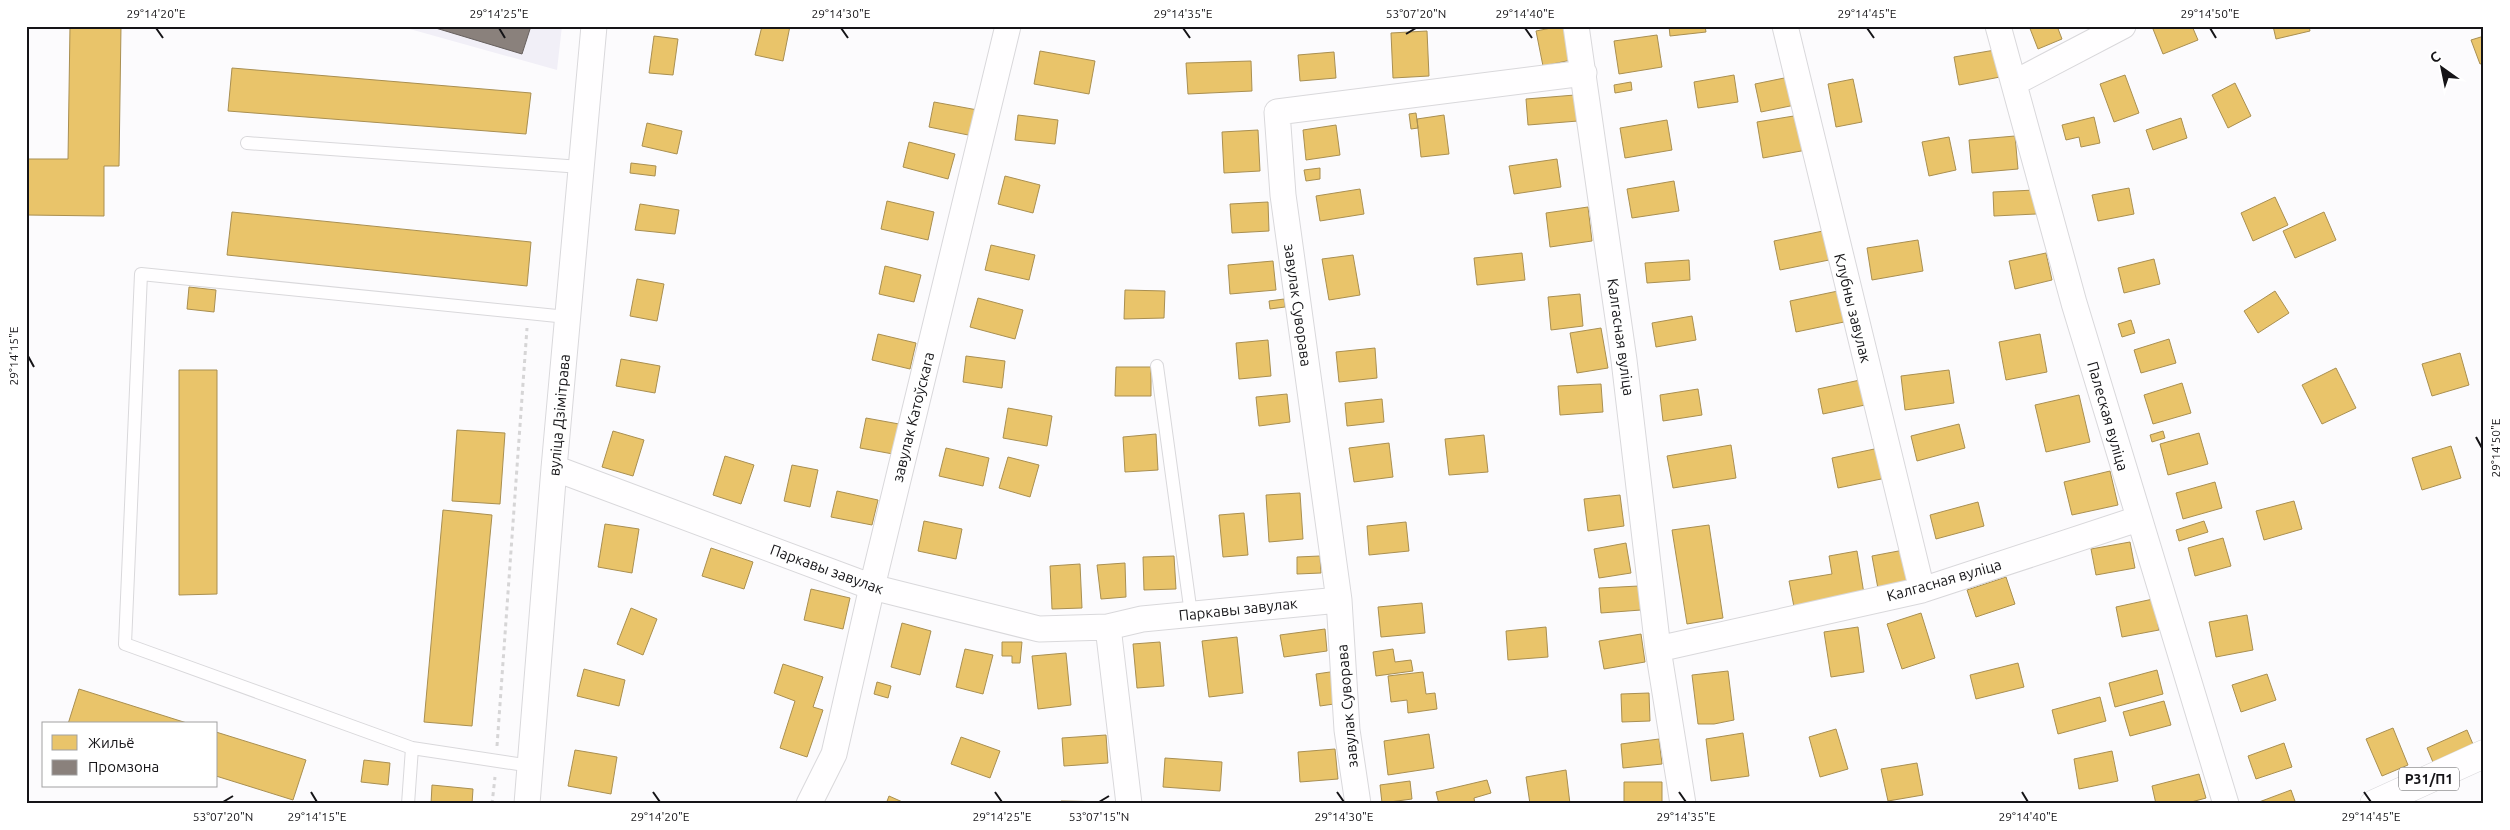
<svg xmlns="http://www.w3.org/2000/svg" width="2510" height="830" font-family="Ubuntu,sans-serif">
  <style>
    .built { fill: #f1eff7 }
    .homes { fill: #e9c46a; stroke: #a98f51 }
    .industry { fill: #8a817c; stroke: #67605e }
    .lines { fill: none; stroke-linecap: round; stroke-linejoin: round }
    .service-casing { stroke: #d9d8db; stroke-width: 14 }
    .minor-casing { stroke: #d9d8db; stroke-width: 27 }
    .primary-casing { stroke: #d9d8db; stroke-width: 29 }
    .path { stroke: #d6d5d6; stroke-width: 3; stroke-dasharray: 4 4; stroke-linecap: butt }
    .service { stroke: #fffeff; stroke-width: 12 }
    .minor { stroke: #fffeff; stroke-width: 25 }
    .primary { stroke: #fffeff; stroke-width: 28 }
    .ticks { fill: none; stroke: #151417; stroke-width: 2 }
    .labels { text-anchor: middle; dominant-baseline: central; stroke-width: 5; stroke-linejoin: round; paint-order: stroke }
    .shield { fill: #fff; stroke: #5b5a5d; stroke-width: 1 }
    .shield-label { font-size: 14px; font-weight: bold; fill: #151417 }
    .street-label { font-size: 15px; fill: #151417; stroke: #fff }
    .neatline { fill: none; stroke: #151417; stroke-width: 2 }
    .ticks-label { font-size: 12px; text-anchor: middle; fill: #151417 }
  </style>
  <rect width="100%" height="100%" fill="#fcfbfd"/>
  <path class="built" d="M399,26h163l-5,44z"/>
  <path class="homes" d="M70,26h51l-2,140h-15v50l-78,-1v-56h42z
    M762,26h28l-7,35 -28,-6z
    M1561,26h9l6,33 -33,7 -7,-35z
    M1669,26h36l1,6 -36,4z
    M2029,26h28l5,13 -24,10z
    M2158,26h34l6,14 -35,14 -10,-25z
    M2273,26h36l1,5 -34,8z
    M1427,31l2,45 -36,2 -2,-45z
    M1657,35l5,32 -43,7 -5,-33z
    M654,36l24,3 -5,36 -24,-2z
    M2484,36v27l-4,1 -9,-24z
    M1995,50l5,27 -41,8 -5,-28z
    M1040,51l55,10 -6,33 -55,-10z
    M1334,52l2,26 -36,3 -2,-26z
    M1251,61l1,30 -64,3 -2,-31z
    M232,68l299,25 -5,41 -298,-23z
    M1734,75l4,27 -40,6 -4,-26z
    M2125,75l14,38 -25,9 -14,-38z
    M1794,76l6,28 -39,8 -6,-28z
    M1853,79l9,43 -26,5 -8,-43z
    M1631,82l1,8 -17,3 -1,-8z
    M2235,83l16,33 -23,12 -16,-33z
    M1575,95l3,26 -50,4 -2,-26z
    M934,102l49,9 -5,26 -49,-10z
    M1416,113l2,15 -7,1 -2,-15z
    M1806,114l6,35 -49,9 -6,-36z
    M1018,115l40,5 -3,24 -40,-4z
    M1444,115l5,39 -28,3 -4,-38z
    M2094,117l6,26 -19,4 -2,-10 -13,3 -4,-15z
    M2181,118l6,20 -34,12 -7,-20z
    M1667,120l5,30 -47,8 -5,-30z
    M647,123l35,8 -5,23 -35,-8z
    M1336,125l4,30 -34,5 -3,-30z
    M1258,130l2,41 -36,2 -2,-41z
    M2015,136l3,33 -46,4 -3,-33z
    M1949,137l7,33 -27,6 -7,-34z
    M909,142l46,12 -7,25 -45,-12z
    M1557,159l4,28 -47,7 -5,-28z
    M631,163l25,3 -1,10 -25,-3z
    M1320,168v11l-14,2 -2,-11z
    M1005,176l35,9 -7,28 -35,-9z
    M1674,181l5,30 -47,7 -5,-29z
    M2129,188l5,26 -36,7 -6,-26z
    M1360,189l4,25 -44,7 -4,-25z
    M2035,190l1,24 -42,2 -1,-24z
    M2275,197l13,28 -35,16 -12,-28z
    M887,201l47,11 -6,28 -47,-11z
    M1268,202l1,29 -37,2 -2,-29z
    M640,204l39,6 -4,24 -40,-4z
    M1588,207l4,34 -42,6 -4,-34z
    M232,212l299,30 -4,44 -300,-31z
    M2324,212l12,28 -41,18 -12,-27z
    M1823,231l6,29 -49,10 -6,-29z
    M1918,240l5,31 -51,9 -5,-32z
    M991,245l44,10 -6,25 -44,-10z
    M1522,253l3,27 -48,5 -3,-27z
    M2046,253l6,27 -37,9 -6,-28z
    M1353,255l7,40 -31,5 -7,-41z
    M2154,259l6,25 -36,9 -6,-25z
    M1689,260l1,20 -43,3 -2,-20z
    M1273,261l3,29 -46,4 -2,-29z
    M885,266l36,9 -7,27 -35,-8z
    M637,279l27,5 -7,37 -27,-5z
    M189,287l27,3 -2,22 -27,-3z
    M1125,290l40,1 -1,27 -40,1z
    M1838,291l6,31 -48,10 -6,-31z
    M2275,291l14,22 -31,20 -14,-22z
    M1580,294l3,32 -32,4 -3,-33z
    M978,298l45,12 -8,29 -45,-12z
    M1284,299l1,8 -15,2 -1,-8z
    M1692,316l4,24 -40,7 -4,-24z
    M2131,320l4,13 -13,4 -4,-13z
    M1601,328l7,40 -31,5 -7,-40z
    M878,334l38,9 -6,26 -38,-9z
    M2040,334l7,38 -41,8 -7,-38z
    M2169,339l7,24 -35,10 -7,-23z
    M1268,340l3,36 -32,3 -3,-36z
    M1375,348l2,30 -38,4 -3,-30z
    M2460,353l9,32 -37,11 -10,-32z
    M966,356l39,5 -3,27 -39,-6z
    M621,359l39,7 -5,27 -39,-7z
    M1116,367h35v29h-36z
    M2336,368l20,40 -34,16 -20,-39z
    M179,370h38v224l-38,1z
    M1949,370l5,33 -49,7 -4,-34z
    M1860,380l5,25 -42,9 -5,-25z
    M2182,383l9,30 -38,11 -9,-29z
    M1601,384l2,28 -43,3 -2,-29z
    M1698,389l4,26 -39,6 -3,-26z
    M1287,394l3,28 -31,4 -3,-29z
    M2079,395l11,47 -44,10 -11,-47z
    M1382,399l2,23 -37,4 -2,-23z
    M1008,408l44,8 -5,30 -44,-8z
    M866,418l33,6 -6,30 -33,-6z
    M1959,424l6,24 -48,13 -6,-25z
    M457,430l48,3 -5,71 -48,-3z
    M613,431l31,9 -11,36 -31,-9z
    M2163,431l2,7 -13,4 -2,-7z
    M2199,433l9,31 -40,11 -8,-31z
    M1156,434l2,36 -33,2 -2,-35z
    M1484,435l4,37 -39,3 -4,-36z
    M1389,443l4,34 -39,5 -5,-34z
    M1731,445l5,33 -63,10 -6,-32z
    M2451,446l10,32 -39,12 -10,-32z
    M946,448l43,10 -6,28 -44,-10z
    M1879,448l7,30 -48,10 -6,-30z
    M725,456l29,9 -13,39 -28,-9z
    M1008,457l31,8 -9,32 -31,-9z
    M792,465l26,5 -8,37 -26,-6z
    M2110,471l8,34 -46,10 -8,-33z
    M2215,482l7,26 -39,11 -7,-26z
    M837,491l41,9 -6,25 -41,-8z
    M1300,493l3,46 -34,3 -3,-47z
    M1620,495l4,31 -36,5 -4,-32z
    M2294,501l8,28 -38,11 -8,-29z
    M1978,502l6,24 -48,13 -6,-24z
    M443,510l49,5 -20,211 -48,-4z
    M1244,513l4,42 -25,2 -4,-42z
    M924,521l38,8 -6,30 -38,-8z
    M2204,521l4,11 -29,9 -3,-11z
    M1406,522l3,29 -40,4 -2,-29z
    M605,524l34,5 -7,44 -34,-6z
    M1709,525l14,93 -36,6 -15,-94z
    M2223,538l8,28 -36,10 -7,-28z
    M2130,542l5,26 -39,7 -5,-26z
    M1626,543l5,30 -32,5 -5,-29z
    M711,548l42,14 -9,27 -42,-13z
    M1909,549l7,38 -37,7 -7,-38z
    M1857,551l8,49 -70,12 -6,-31 43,-7 -3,-18z
    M1174,556l2,33 -32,1 -1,-33z
    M1320,556l1,17 -24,1v-17z
    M1125,563l1,34 -25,2 -4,-34z
    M1080,564l2,44 -30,1 -2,-43z
    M2006,577l9,27 -39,13 -9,-27z
    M1639,586l2,24 -40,3 -2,-25z
    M811,589l39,9 -7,31 -39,-9z
    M2153,599l6,31 -37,7 -6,-30z
    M1422,603l3,30 -44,4 -3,-30z
    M631,608l26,11 -14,36 -26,-11z
    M1921,613l14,45 -33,11 -15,-45z
    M2247,615l6,35 -37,7 -7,-35z
    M902,623l29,8 -11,44 -29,-8z
    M1546,627l2,30 -40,3 -2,-29z
    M1858,627l6,45 -33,5 -7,-45z
    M1325,629l2,22 -43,6 -4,-22z
    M1641,634l4,28 -41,7 -5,-28z
    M1237,637l6,56 -34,4 -7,-56z
    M1002,642h20l-2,21h-8v-7h-10z
    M1160,642l4,44 -27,2 -4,-44z
    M965,649l28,6 -10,39 -27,-7z
    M1393,649l2,13 16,-2 2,11 -37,5 -3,-24z
    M1066,653l5,52 -33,4 -6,-53z
    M2018,663l6,24 -48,12 -6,-24z
    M783,664l40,13 -10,30 10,3 -16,47 -27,-9 15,-47 -21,-8z
    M584,669l41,11 -6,26 -42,-10z
    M2157,670l6,24 -48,13 -6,-24z
    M1337,671l4,32 -21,3 -4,-32z
    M1728,671l6,49 -20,4h-16l-6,-49z
    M1423,672l3,22 9,-1 2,16 -29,4 -1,-13 -16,2 -3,-26z
    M2267,674l9,26 -35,12 -9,-27z
    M877,682l14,4 -3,12 -14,-4z
    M79,689l111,35h-122z
    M1649,693l1,28 -28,1 -1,-28z
    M2100,697l6,24 -48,13 -6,-24z
    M2164,701l7,24 -41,11 -7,-24z
    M2393,728l15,37 -26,11 -16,-37z
    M1836,729l12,40 -28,8 -11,-40z
    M2467,730l8,19 -40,18 -8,-19z
    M216,732l90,28 -13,40 -77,-24z
    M1743,733l6,43 -38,5 -5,-42z
    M1429,734l5,34 -46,7 -4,-34z
    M1106,735l2,28 -44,3 -2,-28z
    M961,737l39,14 -10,27 -39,-14z
    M1659,739l3,25 -39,4 -2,-24z
    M2284,743l8,24 -36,12 -8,-23z
    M1335,749l3,30 -38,3 -2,-30z
    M575,750l42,7 -6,37 -43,-8z
    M2112,751l6,30 -39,8 -5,-30z
    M1165,758l57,4 -2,29 -57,-4z
    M364,760l26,3 -2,22 -27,-3z
    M1917,763l6,32 -35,6 -7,-32z
    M1566,770l4,34h-40l-4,-27z
    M2199,774l7,24 -22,6h-28l-4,-18z
    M1487,780l4,13 -17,5 1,6h-36l-3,-12z
    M1410,781l2,18 -30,4 -2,-18z
    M1624,782h38v22h-38z
    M432,785l41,4 -1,15h-41z
    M2291,790l5,14h-36l-1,-2z
    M889,796l18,8h-21z
    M1061,801l50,1v2h-50z"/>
  <path class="industry" d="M429,26h102l-9,28z"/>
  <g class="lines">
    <defs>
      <path id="service" d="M247,143l334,24
        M1157,366l34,248
        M531,766l-119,-18 -287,-104 16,-370 426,43
        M408,804l4,-56"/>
      <path id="minor" d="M1576,26l48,334 34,289 25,155
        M1785,26l137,564
        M1998,26l76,277 152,501
        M2014,83l109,-57
        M554,468l318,119 167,42 69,-2 34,-8 197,-19
        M1108,627l21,177
        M1658,649l264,-59 216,-71
        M527,804l27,-336 40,-442
        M809,804l25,-50 38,-167 136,-561
        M1358,804l-11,-74 -8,-130 -56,-405 -6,-83 307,-39"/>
      <path id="primary" d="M2374,804l110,-50"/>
    </defs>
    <use href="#service" class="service-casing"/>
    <use href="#minor" class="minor-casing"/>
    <use href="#primary" class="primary-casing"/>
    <path class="path" d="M497,746l30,-418
      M492,804l3,-27"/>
    <use href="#service" class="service"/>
    <use href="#minor" class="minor"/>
    <use href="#primary" class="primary"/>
  </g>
  <path class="ticks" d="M156,28l7,10M499,28l6,10M841,28l7,10M1183,28l7,10M1525,28l7,10M1867,28l7,10M2210,28l6,10M1406,34l10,-6M28,356l6,11M2476,437l6,11M311,792l6,10M653,792l7,10M995,792l7,10M1337,792l7,10M1679,792l7,10M2022,792l6,10M2364,792l7,10M223,802l10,-6M1099,802l10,-6"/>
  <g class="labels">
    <rect class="shield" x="2399" y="767.5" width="60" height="23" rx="4"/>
    <g class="shield-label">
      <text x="2429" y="779">Р31/П1</text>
    </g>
    <g class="street-label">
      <text transform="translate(1298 305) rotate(82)">завулак Суворава</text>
      <text transform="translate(1853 308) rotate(76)">Клубны завулак</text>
      <text transform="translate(1621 337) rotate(82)">Калгасная вуліца</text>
      <text transform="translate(559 415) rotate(-85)">вуліца Дзімітрава</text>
      <text transform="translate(2108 416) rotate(74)">Палеская вуліца</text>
      <text transform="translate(913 417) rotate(-76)">завулак Катоўскага</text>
      <text transform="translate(827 569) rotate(20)">Паркавы завулак</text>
      <text transform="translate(1944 580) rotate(-16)">Калгасная вуліца</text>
      <text transform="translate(1238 609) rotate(-6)">Паркавы завулак</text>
      <text transform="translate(1347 706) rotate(-95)">завулак Суворава</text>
    </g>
  </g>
  <rect width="2510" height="830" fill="none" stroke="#ffffff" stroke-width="55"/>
  <rect x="42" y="722" width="175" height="65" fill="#ffffff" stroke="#a1a1a2"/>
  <rect x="52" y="735" width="25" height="15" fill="#e9c46a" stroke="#a1a1a2"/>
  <text x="88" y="748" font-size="15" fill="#151417">Жильё</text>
  <rect x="52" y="760" width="25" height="15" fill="#8a817c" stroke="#a1a1a2"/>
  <text x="88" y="772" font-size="15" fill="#151417">Промзона</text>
  <g transform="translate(2442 68) rotate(327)" stroke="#ffffff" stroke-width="4" paint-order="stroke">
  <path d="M0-4L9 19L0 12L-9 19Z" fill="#151417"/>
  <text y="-8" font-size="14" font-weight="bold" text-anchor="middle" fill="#151417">С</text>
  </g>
  <rect x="28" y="28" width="2454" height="774" class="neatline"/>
  <g class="ticks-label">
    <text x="156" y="18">29°14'20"E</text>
    <text x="499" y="18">29°14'25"E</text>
    <text x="841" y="18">29°14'30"E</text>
    <text x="1183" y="18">29°14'35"E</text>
    <text x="1416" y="18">53°07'20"N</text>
    <text x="1525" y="18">29°14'40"E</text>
    <text x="1867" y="18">29°14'45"E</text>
    <text x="2210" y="18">29°14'50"E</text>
    <text transform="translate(14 356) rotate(-90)" y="4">29°14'15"E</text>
    <text transform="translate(2496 448) rotate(-90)" y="4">29°14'50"E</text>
    <text x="223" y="821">53°07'20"N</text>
    <text x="317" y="821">29°14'15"E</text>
    <text x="660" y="821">29°14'20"E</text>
    <text x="1002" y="821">29°14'25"E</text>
    <text x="1099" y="821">53°07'15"N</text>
    <text x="1344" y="821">29°14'30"E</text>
    <text x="1686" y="821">29°14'35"E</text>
    <text x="2028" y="821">29°14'40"E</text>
    <text x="2371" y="821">29°14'45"E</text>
  </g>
</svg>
